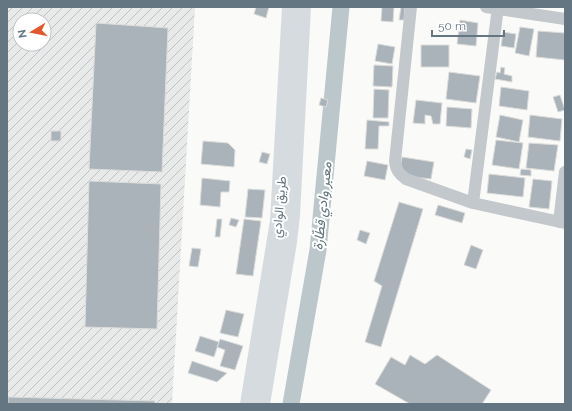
<svg xmlns="http://www.w3.org/2000/svg" width="572" height="411" font-family="Raleway,Vazirmatn,sans-serif">
  <style>
    .industrial { fill: url(#industrial-furrows); fill-rule: evenodd }
    .lines { fill: none; stroke-linecap: round; stroke-linejoin: round }
    .river { stroke: #bbc7cb; stroke-width: 17 }
    .building { fill: #aab3b9; stroke: #dcdcda }
    .street { stroke: #c3c8cc; stroke-width: 12 }
    .secondary { stroke: #d6dbdf; stroke-width: 16 }
    .labels { text-anchor: middle; dominant-baseline: central; stroke-width: 4; stroke-linejoin: round; paint-order: stroke }
    .street-label { font-size: 13px; fill: #657683; stroke: #fff }
    .water-label { font-size: 14px; font-style: italic; fill: #60757c; stroke: #fff }
  </style>
  <defs>
    <pattern id="industrial-furrows" width="10" height="10" patternUnits="userSpaceOnUse"><rect width="10" height="10" fill="#e8e9e9"/><path d="M-1 1l2-2M0 10L10 0M9 11l2-2" fill="none" stroke="#c0c1c2"/></pattern>
  </defs>
  <rect width="100%" height="100%" fill="#fafaf8"/>
  <path class="industrial" d="M7,7h188l-23,397h-165zM20,20h24v24h-24z"/>
  <g class="lines">
    <path class="river" d="M291,404l27,-154 23,-243"/>
  </g>
  <path class="building" d="M256,7h13l-3,11 -12,-4z
    M382,7h12l-1,15 -12,-1z
    M401,7h4l-1,13h-5z
    M460,20l18,3 -2,23 -19,-2z
    M96,23l72,5 -6,144 -73,-3z
    M520,27l14,2 -5,27 -14,-3z
    M538,31l27,2v27l-29,-3z
    M503,32l13,2 -2,14 -13,-2z
    M378,44l17,3 -3,17 -17,-3z
    M421,45h28v22h-28z
    M374,65l19,1 -1,21 -19,-1z
    M501,67l4,1 -1,6 8,2v6l-17,-3 2,-7 3,1z
    M449,72l31,4 -4,27 -30,-4z
    M501,87l28,4 -2,19 -28,-4z
    M374,89l15,1 -1,28h-15z
    M560,95l5,15 -7,2 -5,-15z
    M321,98l7,2 -2,7 -7,-2z
    M416,100l26,3 -2,21h-7l-2,-8 -6,-1v9l-12,-1z
    M447,107l25,2 -1,19 -25,-2z
    M500,115l23,5 -4,22 -23,-5z
    M530,115l32,4 -2,22 -32,-4z
    M367,120l22,2v4h-10l-1,23h-13z
    M51,131h10v10h-10z
    M496,140l27,3 -4,26 -27,-4z
    M203,141l25,2 7,7 -1,17 -33,-3z
    M529,143l29,2 -4,26 -28,-3z
    M466,149l6,1 -2,9 -6,-2z
    M262,152l8,2 -3,10 -8,-2z
    M402,157l32,5 -3,17 -27,-3 -4,-7z
    M367,161l21,4 -3,15 -21,-4z
    M521,169l10,1v6l-11,-1z
    M489,174l36,4 -2,19 -36,-4z
    M202,178l28,3 -1,11h-8l-1,15 -20,-2z
    M533,179l19,2 -3,28 -20,-2z
    M89,181l72,3 -4,145 -72,-2z
    M248,189l17,1 -3,28 -17,-1z
    M399,202l24,7 -42,138 -16,-5 17,-56 -8,-5z
    M438,205l27,8 -3,10 -27,-8z
    M231,218l8,2 -3,7 -7,-2z
    M217,219h5l-2,18h-5z
    M244,219l17,2 -8,55 -17,-2z
    M360,230l10,3 -4,11 -9,-4z
    M471,245l12,5 -7,19 -12,-4z
    M192,248l9,1 -3,18 -9,-1z
    M226,310l18,4 -6,23 -18,-4z
    M200,336l19,6 -5,15 -19,-6z
    M220,339l23,7 -8,24 -15,-4 5,-16 -8,-3z
    M410,355l15,9 12,-9 54,35 -9,14h-72l-35,-20 16,-27 14,8z
    M192,361l35,12 -10,9 -29,-9z
    M8,397l147,4v3h-147z"/>
  <g class="lines">
    <path class="street" d="M411,7l-16,154c1,9 4,13 11,18l67,24 92,20
      M486,7l79,12
      M473,203l25,-196
      M559,222l6,-50"/>
    <path class="secondary" d="M248,404l30,-183 12,-214
      M262,404l27,-162 3,-27 11,-208"/>
  </g>
  <g class="labels">
    <g class="street-label">
      <text transform="translate(279 207) rotate(-85)">طريق الوادي</text>
    </g>
    <g class="water-label">
      <text transform="translate(322 206) rotate(-84)">معبر وادي قطّارة</text>
    </g>
  </g>
  <rect width="572" height="411" fill="none" stroke="#657683" stroke-width="16"/>
  <g transform="translate(32 32) rotate(260)"><circle r="19" fill="#ffffff" stroke="#c1c8cd"/>
  <path d="M0-3L7 15L0 10L-7 15Z" fill="#e4572e"/>
  <text y="-6" font-size="11" font-weight="bold" text-anchor="middle" fill="#657683">N</text>
  </g>
  <path d="M432 30v6h72v-6" fill="none" stroke="#657683" stroke-width="2"/>
  <text x="438" y="30" font-size="12" fill="#657683" stroke="#ffffff" stroke-width="3" paint-order="stroke">50 m</text>
</svg>
